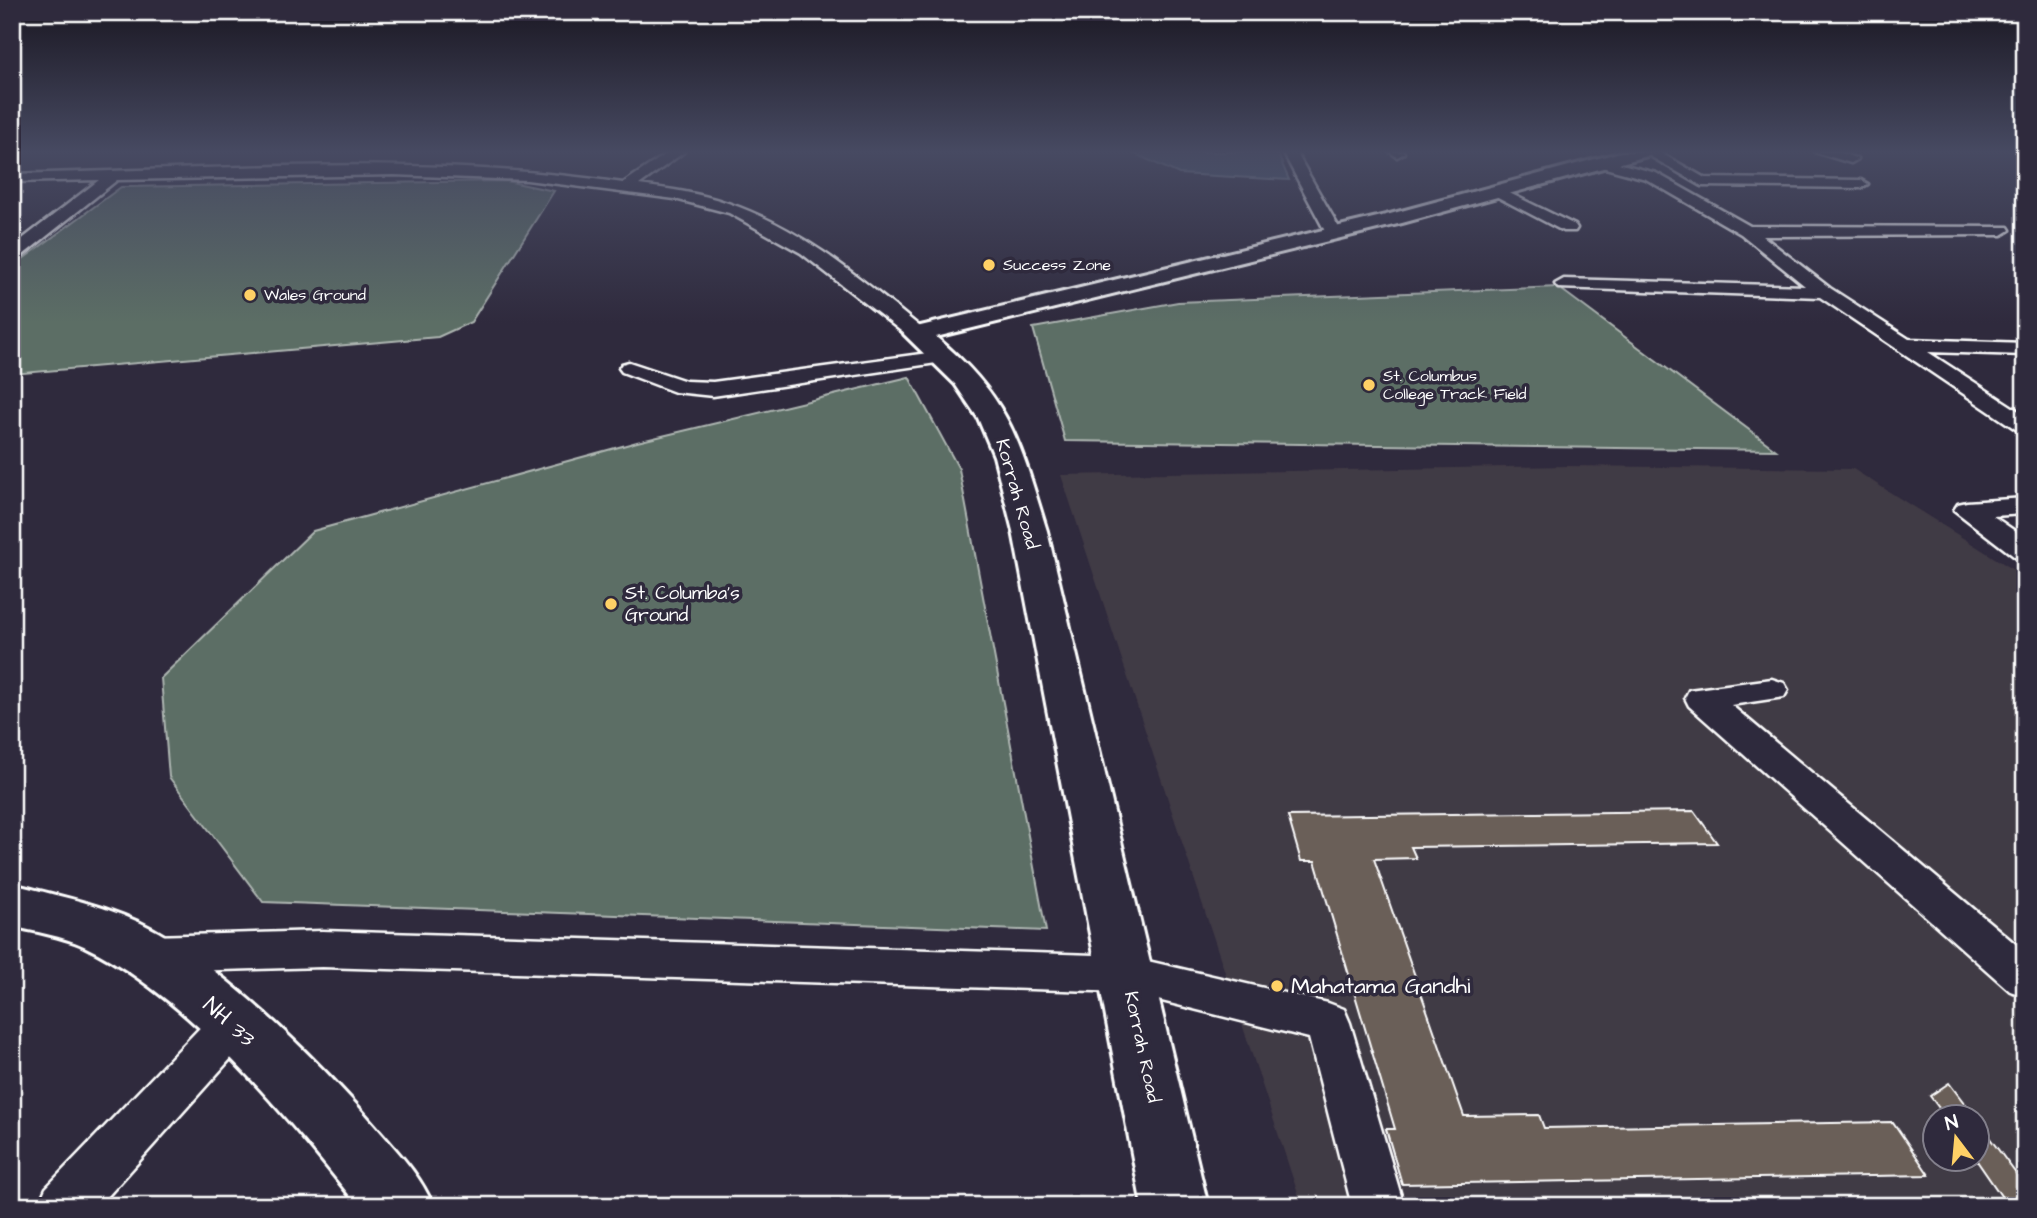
<svg xmlns="http://www.w3.org/2000/svg" width="2037" height="1218" font-family="'Architects Daughter',sans-serif">
  <style>
    .built { fill: #413a45; fill-rule: evenodd }
    .green { fill: #5c6e65; stroke: #aeb6b2; stroke-width: 2 }
    .water { fill: #4b6176; stroke: #93a0ad; stroke-width: 2 }
    .building { fill: #6a5e59; stroke: #fff; stroke-width: 2 }
    .lines { fill: none; stroke-linecap: round; stroke-linejoin: round }
    .minor-casing { stroke: #fff; stroke-width: 5 }
    .major-casing { stroke: #fff; stroke-width: 6 }
    .minor { fill: #2f2a3d; fill-rule: evenodd }
    .major { fill: #2f2a3d; fill-rule: evenodd }
    .poi-dot { fill: #ffd166; stroke: #2f2a3d; stroke-width: 2.5 }
    .labels { text-anchor: middle; dominant-baseline: central; stroke-width: 7; stroke-linejoin: round; paint-order: stroke }
    .far-poi-label { font-size: 16px; fill: #fff; stroke: #2f2a3d; text-anchor: start }
    .street-label { font-size: 19px; fill: #fff; stroke: #2f2a3d }
    .poi-label { font-size: 19px; fill: #fff; stroke: #2f2a3d; text-anchor: start }
    .near-poi-label { font-size: 23px; fill: #fff; stroke: #2f2a3d; text-anchor: start }
    .near-street-label { font-size: 23px; fill: #fff; stroke: #2f2a3d }
  </style>
  <rect width="100%" height="100%" fill="#2f2a3d"/>
  <filter id="ink" filterUnits="userSpaceOnUse"><feTurbulence type="fractalNoise" baseFrequency=".0143" numOctaves="2"/><feDisplacementMap in="SourceGraphic" scale="14" xChannelSelector="R" yChannelSelector="G"/><feConvolveMatrix kernelMatrix="1 2 1 2 8 2 1 2 1" color-interpolation-filters="sRGB"/></filter>
  <g filter="url(#ink)">
    <path class="built" d="M1567,466l286,3 172,108v629h-723l-241,-731zM1936,1116h42v42h-42z"/>
    <path class="green" d="M506,181l48,10 -83,131 -33,15 -426,37v-107l109,-80z
      M1558,287l218,163 -711,-9 -32,-113 145,-26z
      M909,377l50,92 87,462 -783,-29 -94,-125 -8,-99 152,-147 324,-89z
      M1699,1199l3,7h-138l-1,-4z"/>
    <path class="water" d="M1131,152h146l12,28 -110,-6z"/>
    <path class="building" d="M1694,811l23,32 -306,4 5,11 -42,1 90,257 75,-1 5,13 349,-6 36,53 -527,9 -16,-55h9l-80,-268h-14l-13,-45z
      M1949,1083l25,33h-29l-15,-20z
      M1978,1122l47,64v20h-17l-33,-48h3z"/>
    <g class="lines">
      <defs>
        <path id="minor" d="M669,152h15l-45,33c30,4 60,8 89,18 74,25 136,78 196,127l3,4 -3,4h-14l-109,-85 -72,-40 -54,-14 -148,-19 -133,-5 -277,5 -99,79 -6,1v-13l87,-67 -87,2v-8c203,-5 410,-21 611,9z
          M1283,152h13l46,81 -2,3 -6,2 -8,-5z
          M1390,152h14v1l-7,4z
          M1643,152h16l46,26 156,2 7,4 -7,4 -159,-2z
          M1815,152h24l19,7 -7,4z
          M1603,159l53,14 94,53 258,1 2,3 -8,5 -239,1 67,52 79,51 116,4v12l-97,-3 97,63v17l-8,-2 -197,-133 -262,-9 -3,-4 9,-5 241,7 -64,-52 -95,-55 -48,-13v-6z
          M1497,187l78,38 2,3 -2,3h-12l-71,-37 -2,-3 2,-3z
          M943,351l7,2 3,4 -3,4 -237,35 -38,-4 -53,-20 -3,-4 3,-4 7,-2 57,19 27,1z
          M2025,498v16l-32,2 32,22v21l-10,-2 -61,-47 4,-6 9,-2z
          M1772,679l12,4 4,7 -4,7 -53,8 294,247v44l-15,-5 -321,-285 -4,-8 4,-8z
          M322,931l804,25 202,47 16,6 6,14 54,183h-52l-43,-168 -183,-46 -804,-25 -170,5 -15,-5 -6,-13 6,-13 15,-5z
          M234,1003l16,6 6,14 -6,14 -151,169h-61l8,-18 172,-179z"/>
        <path id="major" d="M1621,152h28l-2,4 -245,67 -466,114c75,62 84,107 111,194l161,675h-66l-129,-675 -19,-75 -16,-38 -23,-34 -51,-50 4,-5 482,-115z
          M12,884c54,14 109,24 156,54 74,48 155,127 213,195 20,23 40,44 52,73h-75c-69,-89 -171,-211 -274,-260 -21,-10 -49,-14 -72,-20z"/>
      </defs>
      <use href="#minor" class="minor-casing"/>
      <use href="#major" class="major-casing"/>
      <use href="#minor" class="minor"/>
      <use href="#major" class="major"/>
    </g>
  </g>
  <linearGradient id="sky" x2="0" y2="1"><stop stop-color="#1a1722"/><stop offset="0.47" stop-color="#474a62"/><stop offset="1" stop-color="#474a62" stop-opacity="0"/></linearGradient>
  <rect width="2037" height="323" fill="url(#sky)"/>
  <g class="poi-dot">
    <circle cx="989" cy="265" r="7"/>
    <circle cx="250" cy="295" r="7"/>
    <circle cx="1369" cy="385" r="7"/>
    <circle cx="611" cy="604" r="7"/>
    <circle cx="1277" cy="986" r="7"/>
  </g>
  <g class="labels">
    <g class="far-poi-label">
      <text x="1003" y="265">Success Zone</text>
      <text x="264" y="295">Wales Ground</text>
      <text x="1383" y="376">St. Columbus<tspan x="1383" dy="18">College Track Field</tspan></text>
    </g>
    <g class="street-label">
      <text transform="translate(1017 494) rotate(74)">Korrah Road</text>
      <text transform="translate(1142 1047) rotate(78)">Korrah Road</text>
    </g>
    <g class="poi-label">
      <text x="625" y="593">St. Columba's<tspan x="625" dy="22">Ground</tspan></text>
    </g>
    <g class="near-poi-label">
      <text x="1291" y="986">Mahatama Gandhi</text>
    </g>
    <g class="near-street-label">
      <text transform="translate(229 1022) rotate(42)">NH 33</text>
    </g>
  </g>
  <rect width="2037" height="1218" fill="none" stroke="#2f2a3d" stroke-width="42"/>
  <rect x="21" y="21" width="1995" height="1176" fill="none" stroke="#fff" stroke-width="2.5" filter="url(#ink)"/>
  <g transform="translate(1956 1138) rotate(344)"><circle r="33" fill="#2f2a3d" stroke="#827f8b" stroke-width="2"/>
  <path d="M0-5L12 26L0 18L-12 26Z" fill="#ffd166"/>
  <text y="-10" font-size="19" font-weight="bold" text-anchor="middle" fill="#ffffff">N</text>
  </g>
</svg>
